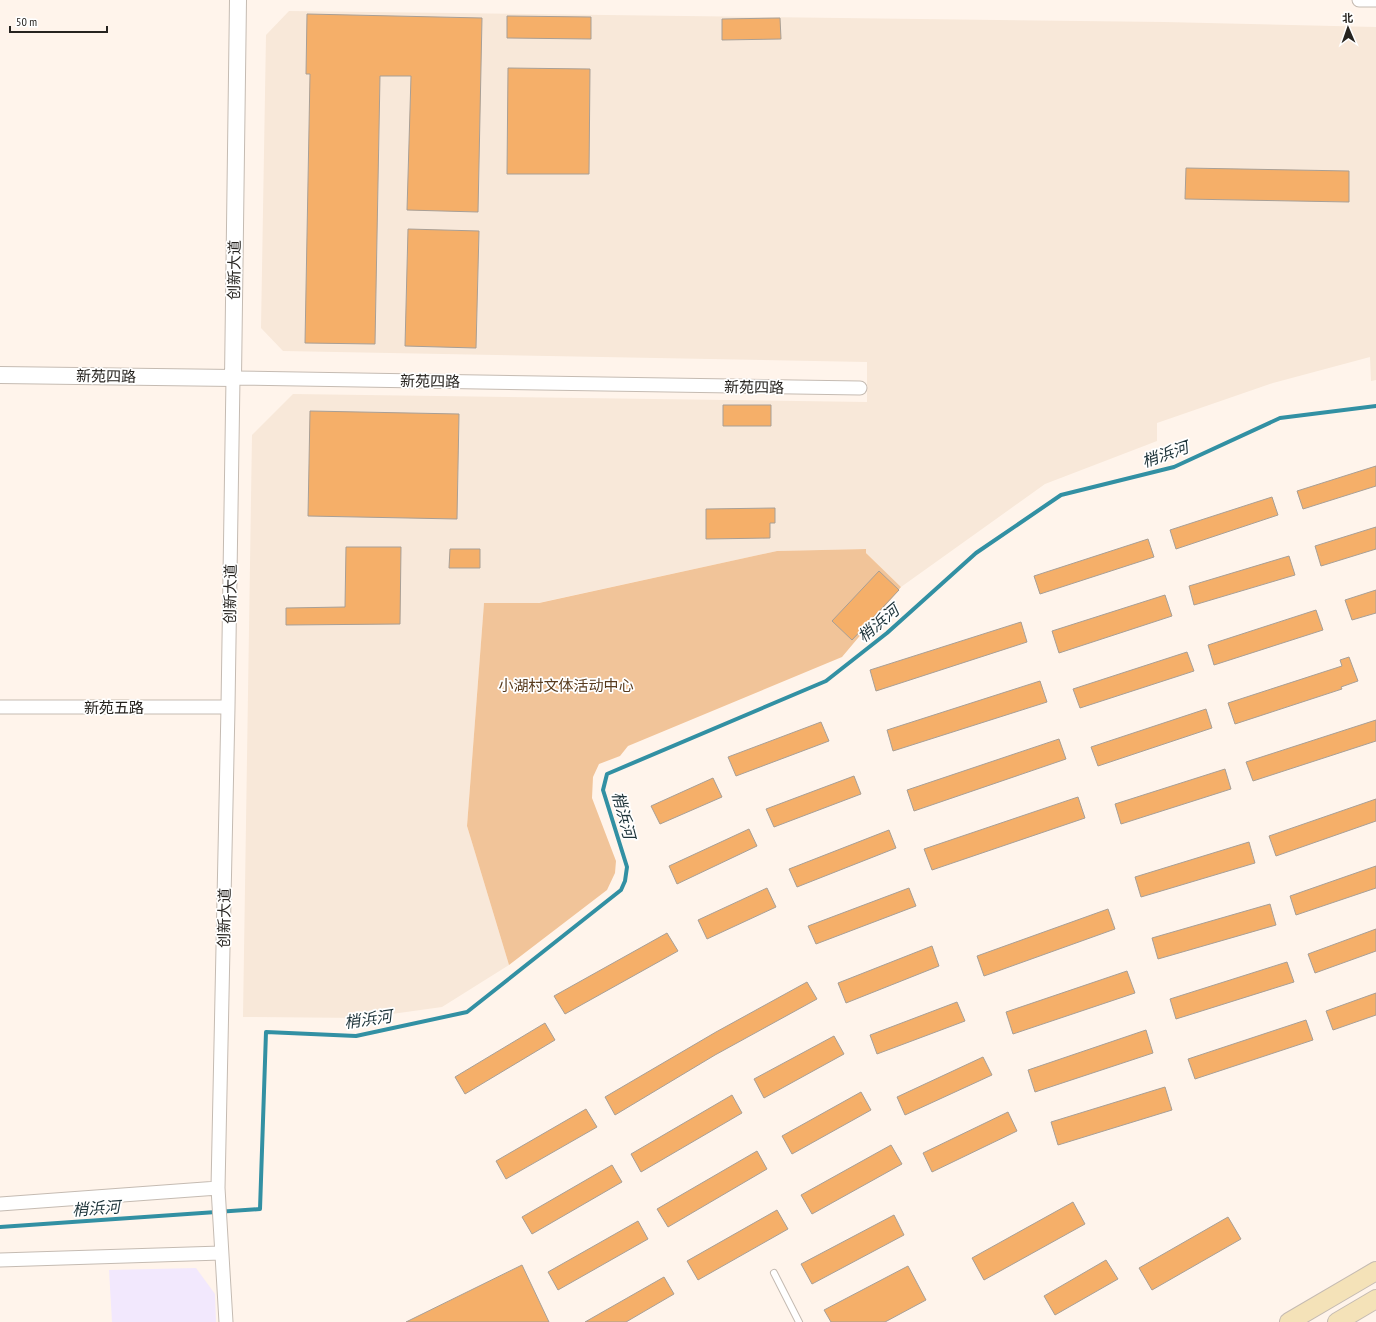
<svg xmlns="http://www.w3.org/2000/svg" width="1376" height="1322" font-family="'PT Sans Narrow','Noto Sans SC',sans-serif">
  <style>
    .commercial { fill: #f2e8fd }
    .built { fill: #f8e8d9 }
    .green { fill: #f1c499 }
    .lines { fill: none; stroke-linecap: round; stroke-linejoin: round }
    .stream { stroke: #3290a3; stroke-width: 4 }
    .building { fill: #f5af69; stroke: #a89f96 }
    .service-casing { stroke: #c5bbb2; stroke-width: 8 }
    .minor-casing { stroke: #c5bbb2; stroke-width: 15 }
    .tertiary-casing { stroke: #c5bbb2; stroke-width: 18 }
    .secondary-casing { stroke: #c5bbb2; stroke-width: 20 }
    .service { stroke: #fff; stroke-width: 6 }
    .minor { stroke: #fff; stroke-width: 13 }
    .tertiary { stroke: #fff; stroke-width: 16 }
    .secondary { stroke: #f4e2b8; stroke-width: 18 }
    .labels { text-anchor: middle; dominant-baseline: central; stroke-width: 3.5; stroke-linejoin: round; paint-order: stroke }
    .street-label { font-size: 15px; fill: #26231f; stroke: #fff }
    .park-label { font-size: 15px; fill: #583b1e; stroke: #fff }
    .water-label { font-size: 16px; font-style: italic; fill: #1d3339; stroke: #fff }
  </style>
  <rect width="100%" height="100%" fill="#fff4eb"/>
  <path class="commercial" d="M196,1268l19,26 1,28h-104l-3,-52z"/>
  <path class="built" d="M289,11l875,11 212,5v353l-5,1 -1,-24 -97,26 -116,40v18l-112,43 -144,103 -35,-34v-4l-89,2 -239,52h-54l-17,223 42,139 -67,42 -79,11 -120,-1 9,-582 41,-41 574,8v-40l-584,-11 -22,-23 5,-293z"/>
  <path class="green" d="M866,549v4l35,34 -59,70 -214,89 -8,10 -21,8 -6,13 -1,21 24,63 -1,12 -8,17 -98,75 -42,-139 17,-223h55l238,-52z"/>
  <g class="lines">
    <path class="stream" d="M0,1227l260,-18 6,-177 90,4 111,-24 154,-122 4,-9 2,-14 -24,-77 4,-16 219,-93 61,-48 89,-80 85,-58 113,-28 106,-49 96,-12"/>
  </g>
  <path class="building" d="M307,14l175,4 -4,194 -71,-2 4,-134h-31l-5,268 -70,-1 5,-269h-4z
    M507,16l84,1v22l-84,-1z
    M780,18l1,21 -59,1v-21z
    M508,68l82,1 -1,105h-82z
    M1186,168l163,3v31l-164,-3z
    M408,229l71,2 -3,117 -71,-2z
    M723,405h48v21h-48z
    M310,411l149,3 -2,105 -149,-3z
    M1376,466v20l-73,23 -6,-18z
    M1272,497l6,18 -102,34 -6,-19z
    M775,508v15h-5v15l-64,1v-30z
    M1376,527v22l-55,17 -6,-20z
    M1148,539l6,18 -114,37 -6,-18z
    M346,547h55l-1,77 -114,1v-17l59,-1z
    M450,549h30v19h-31z
    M1289,556l6,19 -101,30 -5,-19z
    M879,571l20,19 -47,50 -20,-19z
    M1376,590v23l-24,7 -7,-20z
    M1165,595l7,21 -113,37 -7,-22z
    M1316,610l7,20 -109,35 -6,-20z
    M1021,622l6,20 -151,49 -6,-21z
    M1187,652l7,19 -114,37 -7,-19z
    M1349,657l9,24 -17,6 1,2 -107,35 -7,-21 114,-37 -2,-6z
    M1040,681l7,21 -154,49 -6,-21z
    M1206,709l6,19 -114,38 -7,-19z
    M1376,720v21l-123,40 -7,-19z
    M821,722l8,19 -93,35 -8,-19z
    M1059,739l7,20 -152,52 -7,-21z
    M1225,769l6,20 -110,35 -6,-20z
    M854,776l7,18 -87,33 -8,-18z
    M713,778l9,19 -62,27 -9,-18z
    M1078,797l7,21 -153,52 -8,-21z
    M1376,799v22l-100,35 -7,-20z
    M749,829l8,17 -80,38 -8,-18z
    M889,830l7,18 -99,39 -8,-18z
    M1249,842l6,21 -114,34 -6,-20z
    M1376,866v22l-80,27 -6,-19z
    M767,888l9,19 -69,32 -9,-19z
    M909,888l7,18 -100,38 -8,-18z
    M1270,904l6,21 -118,34 -6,-21z
    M1108,909l7,20 -131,47 -7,-20z
    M1376,929v22l-61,22 -7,-19z
    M667,933l11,18 -113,63 -11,-18z
    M932,946l7,20 -93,37 -8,-20z
    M1287,962l7,20 -118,37 -6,-20z
    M1127,971l8,22 -122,41 -7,-22z
    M807,982l10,17 -102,56 -100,60 -10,-18 111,-65z
    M1376,993v22l-43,15 -7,-19z
    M957,1002l8,19 -88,33 -7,-19z
    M1306,1020l7,20 -118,39 -7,-20z
    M545,1023l10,17 -90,54 -10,-17z
    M1146,1030l7,23 -118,39 -7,-22z
    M834,1036l10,18 -80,44 -10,-19z
    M983,1057l9,18 -87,40 -8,-18z
    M1165,1087l7,23 -114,35 -7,-23z
    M861,1092l10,18 -79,44 -10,-18z
    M732,1095l10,18 -101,59 -10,-18z
    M586,1109l11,18 -91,52 -10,-18z
    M1008,1112l9,19 -85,41 -9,-19z
    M891,1145l11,19 -90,50 -11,-19z
    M757,1151l10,18 -99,58 -11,-18z
    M612,1165l10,17 -90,52 -10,-17z
    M1073,1202l12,22 -101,56 -12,-22z
    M777,1210l11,19 -90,51 -11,-19z
    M894,1215l10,20 -92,49 -11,-20z
    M1228,1217l13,22 -89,51 -13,-22z
    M638,1221l10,18 -90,51 -10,-18z
    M1106,1260l12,19 -63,36 -11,-19z
    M522,1265l27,57h-143z
    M908,1266l18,34 -41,22h-54l-7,-12z
    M664,1277l10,17 -48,28h-41z"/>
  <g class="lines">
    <defs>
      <path id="service" d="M774,1273l25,49"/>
      <path id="minor" d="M1359,0h17
        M0,707h228
        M0,1204l218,-16
        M0,1260l221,-7
        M226,1322l-8,-134 10,-481 5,-329 627,10"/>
      <path id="tertiary" d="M0,375l233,3 5,-378"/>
      <path id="secondary" d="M1289,1322l87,-51
        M1337,1322l39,-23"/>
    </defs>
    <use href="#service" class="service-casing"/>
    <use href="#minor" class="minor-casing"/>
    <use href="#tertiary" class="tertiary-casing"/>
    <use href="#secondary" class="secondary-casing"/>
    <use href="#service" class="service"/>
    <use href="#minor" class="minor"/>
    <use href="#tertiary" class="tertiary"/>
    <use href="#secondary" class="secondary"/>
  </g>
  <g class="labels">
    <g class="street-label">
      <text transform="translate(234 270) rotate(-89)">创新大道</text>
      <text transform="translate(106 376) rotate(1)">新苑四路</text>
      <text transform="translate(430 381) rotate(1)">新苑四路</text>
      <text transform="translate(754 387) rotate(1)">新苑四路</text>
      <text transform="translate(230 594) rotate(-89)">创新大道</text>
      <text x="114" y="707">新苑五路</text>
      <text transform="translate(224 918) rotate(-89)">创新大道</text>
    </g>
    <g class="park-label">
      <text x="566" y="685">小湖村文体活动中心</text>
    </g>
    <g class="water-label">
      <text transform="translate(1165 454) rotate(-19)">梢浜河</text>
      <text transform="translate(878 623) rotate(-40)">梢浜河</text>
      <text transform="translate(624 815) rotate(75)">梢浜河</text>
      <text transform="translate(368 1019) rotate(-8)">梢浜河</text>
      <text transform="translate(96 1208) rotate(-4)">梢浜河</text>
    </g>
  </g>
  <g transform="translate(1348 28) rotate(358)" stroke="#ffffff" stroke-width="3" paint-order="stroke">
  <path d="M0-3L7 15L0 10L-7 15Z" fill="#26231f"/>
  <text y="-6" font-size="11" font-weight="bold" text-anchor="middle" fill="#26231f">北</text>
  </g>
  <path d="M10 26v6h97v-6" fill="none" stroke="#26231f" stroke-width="2"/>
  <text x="16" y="26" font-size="12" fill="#26231f" stroke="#ffffff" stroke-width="3" paint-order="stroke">50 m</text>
</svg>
